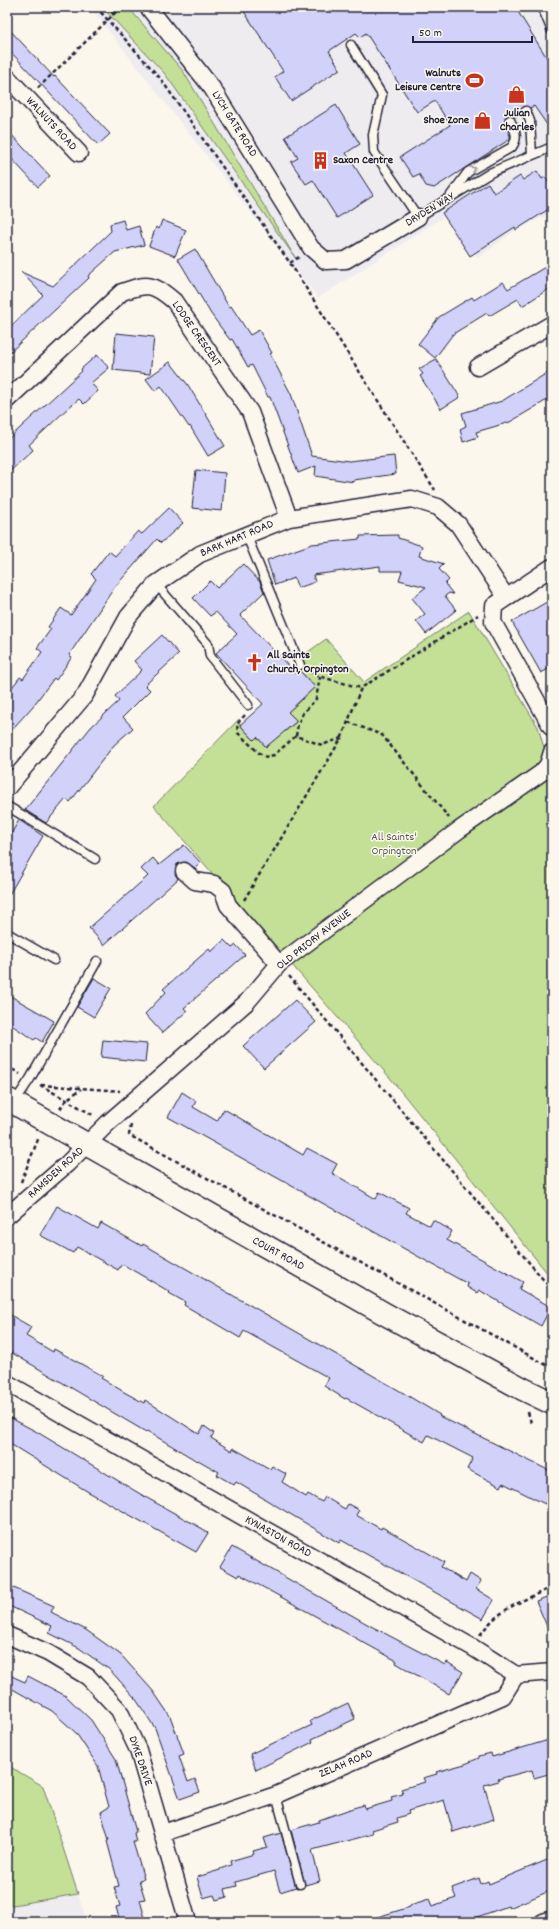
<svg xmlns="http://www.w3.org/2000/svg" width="559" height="1929" font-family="Dekko,sans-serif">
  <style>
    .built { fill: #efecf0 }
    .green { fill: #c4df96; stroke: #738068 }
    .building { fill: #d2d1fa; stroke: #22223b }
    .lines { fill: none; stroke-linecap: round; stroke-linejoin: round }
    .service-casing { stroke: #22223b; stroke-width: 11 }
    .minor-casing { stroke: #22223b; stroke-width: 19 }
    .primary-casing { stroke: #22223b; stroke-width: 25 }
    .path { stroke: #22223b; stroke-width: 2.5; stroke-dasharray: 4 3; stroke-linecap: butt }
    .service { stroke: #fbf7ec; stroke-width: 8 }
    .minor { stroke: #fbf7ec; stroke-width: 16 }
    .primary { stroke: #fbf7ec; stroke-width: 22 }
    .oneway { stroke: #99979c }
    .labels { text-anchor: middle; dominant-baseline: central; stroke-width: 3; stroke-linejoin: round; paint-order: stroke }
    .poi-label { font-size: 12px; font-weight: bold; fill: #22223b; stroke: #fbf7ec; text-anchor: end }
    .street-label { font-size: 12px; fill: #22223b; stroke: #fbf7ec }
    .park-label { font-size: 12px; fill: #535b56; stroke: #fbf7ec }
  </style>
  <rect width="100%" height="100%" fill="#fbf7ec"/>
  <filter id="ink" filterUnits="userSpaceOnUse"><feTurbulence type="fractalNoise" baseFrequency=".025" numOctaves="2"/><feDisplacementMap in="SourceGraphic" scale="8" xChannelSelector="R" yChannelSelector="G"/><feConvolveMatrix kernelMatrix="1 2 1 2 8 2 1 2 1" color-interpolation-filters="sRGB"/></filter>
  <g filter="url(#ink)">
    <path class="built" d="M90,7h462v206l-36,17 -38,28 -31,-43 -129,83z
      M78,1894l9,28h-80v-16z"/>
    <path class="green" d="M102,7h26l55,64 113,188 -131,-185z
      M469,611l69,116 14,48v504l-161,-200 -237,-273 85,-87 1,6 14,15 3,-3 9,10 8,-7 8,-12 3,4 12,-11 -9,-9 27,-25 -15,-16 1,-14 25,-18 38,43z
      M7,1765l36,21 35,108 -71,12z"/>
    <path class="building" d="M241,7h274l37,59v66l-18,-26 -4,2 -6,-2 -3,4v4l-6,3 -5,-2 -5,2v6l-2,1 7,11v4l-76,49 -8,-2 -7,-12 -6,3 -13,-20 50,-32 -15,-24 -18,11 -51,-79 -6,4 -4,-4 -27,18 11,18 -49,32 -16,-24 8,-6z
      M7,27l47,50 1,-1 55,58 -12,11 -91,-97z
      M336,105l24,39 -14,9 27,42 -36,23 -24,-38 -7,4 -15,-22 7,-4 -13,-21z
      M7,130l43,46 -12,11 -31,-33z
      M537,171l5,8 3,-2 7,10v20l-36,23 -1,-3 -45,29 -28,-43 46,-30 6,10 26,-17 3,4z
      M123,220l3,10 13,-4 5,19 -29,7 -27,24 1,2 -82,77v-25l36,-35 -22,-23 32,14 58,-55 -1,-7z
      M162,220l24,10 -11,26 -26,-10 7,-19 3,2z
      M195,249l34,58 2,-1 19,29 9,-5 13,23 -2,1 21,40 21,62 37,5 45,-5 2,18 -42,6v2l-39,-6 1,-10 -18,7 -28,-76h-2l-16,-32 -4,2 -16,-28 -2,1 -19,-26 -33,-55z
      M552,263v24l-30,19 -4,-7 -29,17 -2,-3 -34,21 -18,24 -17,-14 21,-27 33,-20 2,3 29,-18 5,7z
      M116,333l38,4 -4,37 -37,-4z
      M97,355l12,13 -18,15 7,8 -14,13 -5,-5 -11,9 -39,37 4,5 -26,24v-34l75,-69 -1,-2z
      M436,359l24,38 -19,12 -21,-33 3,-2 -4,-5z
      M170,362l18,23 37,61 -17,10 -18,-30 -1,1 -28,-41 -6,5 -9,-12z
      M552,370v27l-42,25 -34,10 2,5 -15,5 -3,-13 6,-3 -4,-13 40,-12z
      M196,470l29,3 -3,38 -30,-3z
      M169,508l14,15 -22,20 -4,-4 -43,49 -45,67 3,2 -16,23 -2,-2 -21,28 -26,29v-41l13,-17 3,2 19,-27 -5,-4 14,-19 -3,-2 13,-19 10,7 25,-36 -5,-5 18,-23 6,5 23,-25 4,3z
      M398,535v3l24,8 -3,10 25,8 -5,5 10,11 -4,4 8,10 -4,-1 -4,3 11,14 -30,24 -10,-13 9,-7 -13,-16 14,-11 -27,-7 3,-9h-22v-5l-67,9 2,7 -17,6 -4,-10 -19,7 -8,-25 45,-16 48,-5v-3z
      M243,564l17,18 4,10 -24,23 56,59 4,-3 15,16 -27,25 9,9 -31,26 -9,-10 -3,3 -14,-15 23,-21 -47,-51 21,-19 -21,-22 -6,4 -17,-18 17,-17 7,7z
      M552,599v68l-11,6 -29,-51z
      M162,635l17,19 -34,31 5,5 -27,27 10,11 -19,17 -44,57 -4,-3 -20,24 -21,-13 66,-83 28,-26 -4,-5 27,-26 -8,-9z
      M19,820l24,16 -36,62v-57z
      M184,845l17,18 -6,5 -9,-6 -9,2 -2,10 3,5 -74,66 -15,-17 59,-52 -7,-7 12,-11 6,7z
      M224,940l8,8 4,-3 9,10 -61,53 3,3 -25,22 -17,-19 21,-22 -3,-3 46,-40 2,3z
      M94,978l17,10 -17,29 -17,-10z
      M7,994l47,27 -12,21 -6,-4 -2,2 -27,-18z
      M295,1000l21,22 -52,46 -21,-22z
      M103,1040l44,4 -2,18 -44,-5z
      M182,1092l14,9 -3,6 24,14 7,-12 79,46 4,-7 30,16 -5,9 19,11 25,15 3,-7 30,16 -3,5 24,13 3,-6 19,11 -5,9 76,42 -4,7 32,18 -10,19 -62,-36 -2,3 -10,-6 1,-3 -13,-7 -287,-160z
      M57,1206l41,23 3,-6 41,23 1,-2 257,147 40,24 -1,1 113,56v18l-7,14 -42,-21 -2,4 -34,-18 6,-11 -45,-23 -4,7 -78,-44 -1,1 -21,-13 5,-8 -85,-47 -4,7 -56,-33 1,-3 -16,-9 1,-1 -48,-28 -4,6 -41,-23 -4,6 -33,-18z
      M7,1313l24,14 -5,9 27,16 1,-3 49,27 -2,2 23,14 20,11 1,-3 54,34 5,-8 10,7 -3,5 21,13 1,-3 37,21 2,-3 14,8 -4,8 24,15 2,-3 14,8 3,-5 20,12 3,-5 11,6 -3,5 25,14 1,-2 62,35 -3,5 25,15 4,-8 11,7 -5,8 18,11 -11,19 -142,-79 -2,3 -103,-61 -2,3 -17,-10 2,-3 -21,-12 -1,1 -50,-30 -1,1 -139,-82z
      M7,1416l30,16 110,66 56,31 5,4 -12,19 -111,-62 -78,-48z
      M232,1547l137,78 76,40 2,-3 16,10 -14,22 -53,-31 1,-2 -158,-87 -1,3 -18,-10z
      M7,1585l47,21 -3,6 35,18 35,25 32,36 17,25 14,38 -5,2 9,26 7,-3 5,13 -20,7 -25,-71 -20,-30 -25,-28 -31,-22 -30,-15 3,-7 -45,-21z
      M552,1595v43l-16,-37z
      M7,1674l18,8 3,-6 38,20 25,24 25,39 20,73 -2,1 2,9h-3l11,37 -5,1 6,19 -5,1 6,22h-26l-4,-15 4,-1 -6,-19 5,-1 -12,-45 2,-1 -8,-28 8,-5 -11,-41 -22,-33 -24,-22 -45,-25z
      M348,1703l7,16 -43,20 1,3 -57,28 -6,-16 62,-29 -2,-4z
      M552,1739v34l-18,5 -2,-8 -34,9 1,2 -15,4 10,34 -41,13 -9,-32 -36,11 1,3 -12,4 1,4 -26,8 1,4 -61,16 8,31 -15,4 -14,-55 28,-8v-2l34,-12 11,-3 1,4 27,-8 -1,-4 12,-3 -2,-5 24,-7 -2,-4 14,-4 -1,-2 29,-8 14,-6v-2l12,-3 1,4z
      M281,1833l15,54 -16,5 -6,-21 -38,11 1,4 -12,3 2,8 -11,3 -2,-5 -11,3 -6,-21 23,-7v-1l11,-4 -1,-4 24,-7 -1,-3 14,-4 -3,-9z
      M552,1858v32l-43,18 -1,-2 -45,16h-91l-1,-3 39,-12v-2l19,-6 3,7 24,-8 -4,-10 27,-10 2,6 7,-3 1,3z"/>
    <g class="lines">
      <defs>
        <path id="service" d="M542,7l10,24
          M351,45l31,50 -9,40 1,17 44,65 74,-45 60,-25
          M526,111l4,10 2,34
          M451,195l17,-23 44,-25c7,-10 3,-16 -2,-27
          M246,534l54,131
          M156,584l52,60 2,12 38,49
          M7,806l88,53
          M7,933l47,27
          M14,1103l16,-24 67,-118
          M276,1795l24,89"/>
        <path id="minor" d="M148,7l64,81 99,160 15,13 20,-1 72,-43
          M7,77l72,76
          M478,367l74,-43
          M7,400l115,-108c26,-9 31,-9 52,9l76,111 39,106
          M552,567l-58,39 -1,16 59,106
          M7,788l78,-93 43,-78 28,-33 44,-30 89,-36 123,-19 26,8 20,17 48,73
          M184,871l11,10 19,3 9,7 5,14 51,59
          M7,1216l60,-52 41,-41 139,-121 32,-38 180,-134 82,-57 7,-8 4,-13
          M7,1383l465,264 44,28 36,-3
          M7,1635l41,18 40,24 31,33 19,40 50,172
          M163,1833l113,-38 227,-99 13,-21
          M543,1922l9,-3"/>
        <path id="primary" d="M7,1099l378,215 138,75 29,14"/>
      </defs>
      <use href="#service" class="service-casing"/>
      <use href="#minor" class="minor-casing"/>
      <use href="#primary" class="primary-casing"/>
      <path class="path" d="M96,7l64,71 130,185 145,227
        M107,7l7,8
        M38,88l79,-77 -4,-4
        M290,263l9,-6
        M309,671l9,5 43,12
        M245,715l-8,9 1,9 21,20 7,4 8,-2 22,-19 26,9 20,-7
        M348,722l34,13 67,83
        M296,736l2,-12 5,-11 13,-14 4,-22
        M244,900l98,-163 19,-49 117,-73
        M289,976l263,314
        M7,1066l13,8
        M40,1085l53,30
        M41,1085l79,6
        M60,1109l6,-9 15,-11
        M131,1125l-2,10 423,233
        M21,1182l18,-45
        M528,1412l3,11
        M480,1635c19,-27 43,-34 72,-48"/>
      <use href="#service" class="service"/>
      <use href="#minor" class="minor"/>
      <use href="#primary" class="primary"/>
    </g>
    <defs><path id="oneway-chevron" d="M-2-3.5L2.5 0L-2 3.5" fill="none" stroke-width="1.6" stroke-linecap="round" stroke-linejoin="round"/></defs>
    <use class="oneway" href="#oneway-chevron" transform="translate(473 169) rotate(-30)"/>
  </g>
  <defs>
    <symbol id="stadium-bare" viewBox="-9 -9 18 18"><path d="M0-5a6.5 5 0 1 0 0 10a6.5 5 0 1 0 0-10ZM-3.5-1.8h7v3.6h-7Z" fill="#c8321e" stroke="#fbf7ec" stroke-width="2.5" paint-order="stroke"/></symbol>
    <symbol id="shop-bare" viewBox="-9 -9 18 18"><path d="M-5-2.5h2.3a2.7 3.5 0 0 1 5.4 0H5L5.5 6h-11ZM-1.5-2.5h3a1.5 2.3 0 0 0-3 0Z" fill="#c8321e" stroke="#fbf7ec" stroke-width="2.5" paint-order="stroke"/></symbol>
    <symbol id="building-bare" viewBox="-9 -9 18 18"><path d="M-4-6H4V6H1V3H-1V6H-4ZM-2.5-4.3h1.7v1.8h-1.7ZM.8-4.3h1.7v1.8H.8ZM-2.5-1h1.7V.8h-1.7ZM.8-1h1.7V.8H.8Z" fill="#c8321e" stroke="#fbf7ec" stroke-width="2.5" paint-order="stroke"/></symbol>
    <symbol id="church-bare" viewBox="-9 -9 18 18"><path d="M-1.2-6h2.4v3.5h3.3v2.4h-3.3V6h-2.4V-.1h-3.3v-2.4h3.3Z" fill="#c8321e" stroke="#fbf7ec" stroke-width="2.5" paint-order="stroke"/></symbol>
  </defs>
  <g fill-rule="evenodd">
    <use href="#stadium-bare" x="462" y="68" width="25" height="25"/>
    <use href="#shop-bare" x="504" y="82" width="25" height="25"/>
    <use href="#shop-bare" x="470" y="108" width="25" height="25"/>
    <use href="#building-bare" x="308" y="148" width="25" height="25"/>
    <use href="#church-bare" x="242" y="650" width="25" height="25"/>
  </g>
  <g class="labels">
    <g class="poi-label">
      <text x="461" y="73">Walnuts<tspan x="461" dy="14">Leisure Centre</tspan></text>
      <text x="517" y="113" text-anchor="middle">Julian<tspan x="517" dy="14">Charles</tspan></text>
      <text x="469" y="120">Shoe Zone</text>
      <text x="333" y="160" text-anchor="start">Saxon Centre</text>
      <text x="267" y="655" text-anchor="start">All Saints<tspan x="267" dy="14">Church, Orpington</tspan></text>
    </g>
    <g class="street-label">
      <text transform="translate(51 124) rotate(47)">WALNUTS ROAD</text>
      <text transform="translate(234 124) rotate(58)">LYCH GATE ROAD</text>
      <text transform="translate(430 210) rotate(-31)">DRYDEN WAY</text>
      <text transform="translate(196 334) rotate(55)">LODGE CRESCENT</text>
      <text transform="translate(237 539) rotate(-23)">BARK HART ROAD</text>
      <text transform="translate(314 940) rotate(-38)">OLD PRIORY AVENUE</text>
      <text transform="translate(56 1173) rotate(-42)">RAMSDEN ROAD</text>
      <text transform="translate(278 1254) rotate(29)">COURT ROAD</text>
      <text transform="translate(278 1537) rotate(29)">KYNASTON ROAD</text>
      <text transform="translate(140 1761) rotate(71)">DYKE DRIVE</text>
      <text transform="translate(346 1764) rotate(-23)">ZELAH ROAD</text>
    </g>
    <g class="park-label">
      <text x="394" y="837">All Saints'<tspan x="394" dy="14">Orpington</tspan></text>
    </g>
  </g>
  <rect width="559" height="1929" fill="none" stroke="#fbf7ec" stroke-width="24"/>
  <rect x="12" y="12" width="535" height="1905" fill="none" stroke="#22223b" stroke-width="1.5" filter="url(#ink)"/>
  <path d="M413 36v6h119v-6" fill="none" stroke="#22223b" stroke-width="2"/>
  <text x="419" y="36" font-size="12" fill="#22223b" stroke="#fbf7ec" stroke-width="3" paint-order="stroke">50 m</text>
</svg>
